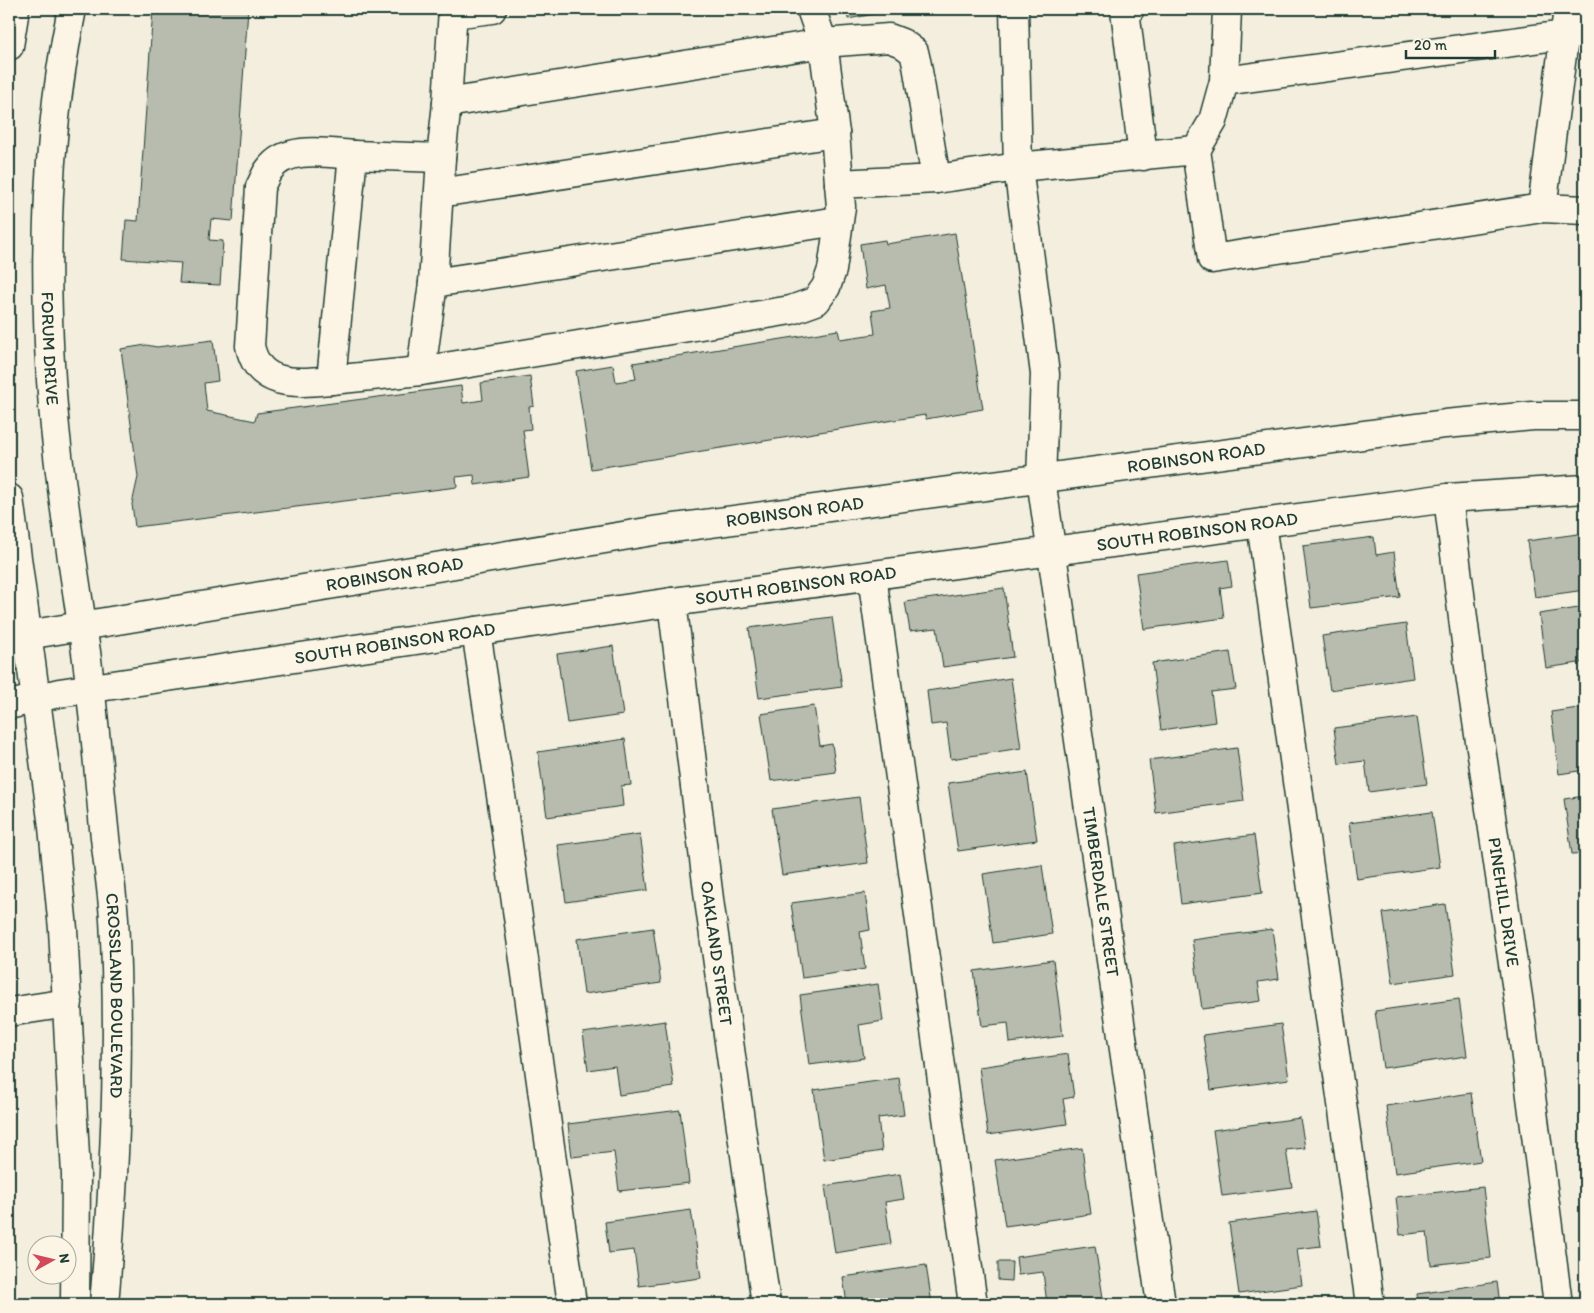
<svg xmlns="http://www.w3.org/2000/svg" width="1594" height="1313" font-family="Itim,sans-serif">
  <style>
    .building { fill: #b8bcae; stroke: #1f3d34 }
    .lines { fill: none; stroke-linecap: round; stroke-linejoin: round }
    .minor-casing { stroke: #1f3d34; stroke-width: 31 }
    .minor { stroke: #fcf5e5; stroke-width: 28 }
    .labels { text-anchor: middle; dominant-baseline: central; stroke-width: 4.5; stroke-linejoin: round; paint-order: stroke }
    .street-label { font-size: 18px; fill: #1f3d34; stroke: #fcf5e5 }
  </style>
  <rect width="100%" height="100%" fill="#f3eede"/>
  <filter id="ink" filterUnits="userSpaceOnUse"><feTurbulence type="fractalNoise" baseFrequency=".02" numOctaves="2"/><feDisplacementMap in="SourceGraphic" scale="10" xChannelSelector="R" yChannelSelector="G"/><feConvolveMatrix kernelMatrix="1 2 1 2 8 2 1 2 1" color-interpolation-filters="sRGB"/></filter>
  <g filter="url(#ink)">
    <path class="building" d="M153,9h95l-15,212 -22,-2 -2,21 14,1 -3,44 -41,-2 2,-20 -58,-4 3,-39 12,1z
      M847,9h28l-1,5 -26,5z
      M955,233l28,176 -57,10 -1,-4 -334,54 -15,-98 37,-6 3,17 20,-3 -3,-16 205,-33 2,9 35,-5 -3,-23 18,-3 -4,-23 -20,4 -6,-45 25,-4 1,4z
      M213,340l5,41 -14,2 3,28 48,10 2,-8 204,-27 2,17 20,-3 -2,-17 49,-7 4,30 -5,1 2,22 -8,1 6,47 -54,8 -1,-10 -18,2 1,10 -322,40 -3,-23 6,-27 -17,-128 25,-4 11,2z
      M1585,533v57l-50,7 -8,-56z
      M1374,537l2,18 18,-3 6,45 -89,11 -8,-62z
      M1228,560l4,26 -12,2 4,30 -80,11 -8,-56z
      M1004,588l9,69 -70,10 -6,-39 -27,3 -5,-29z
      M1585,607v55l-39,6 -7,-54z
      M832,617l10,70 -83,11 -10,-70z
      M1406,624l7,54 -83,12 -8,-54z
      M613,646l10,69 -56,8 -10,-69z
      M1230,652l6,37 -25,3 4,30 -54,8 -9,-67z
      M1011,678l10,70 -70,11 -5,-36 -15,2 -4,-34z
      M814,706l6,40 12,-2 4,28 -65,9 -10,-67z
      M1585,707v63l-26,4 -8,-62z
      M1417,717l10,67 -58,8 -4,-31 -26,3 -5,-36z
      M625,739l6,46 -10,1 2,20 -76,11 -9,-65z
      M1237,748l7,53 -88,12 -7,-53z
      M1027,772l10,68 -79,11 -10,-68z
      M1585,796v57l-13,1 -8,-55z
      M859,797l9,66 -86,12 -10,-66z
      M1432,812l8,55 -83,12 -8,-56z
      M640,834l8,56 -82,12 -8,-57z
      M1254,835l8,58 -81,11 -7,-58z
      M1042,865l10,69 -59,9 -10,-69z
      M865,893l5,37 -10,2 5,37 -63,9 -11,-75z
      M1445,904l10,70 -62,9 -10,-70z
      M653,928l8,55 -77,11 -7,-55z
      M1272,929l7,50 -21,3 3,19 -59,8 -10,-69z
      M1053,960l10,76 -53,7 -2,-20 -26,3 -8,-55z
      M878,984l5,37 -24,4 5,33 -55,7 -9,-70z
      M1459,999l8,57 -84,12 -8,-57z
      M665,1021l9,66 -55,8 -4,-29 -27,4 -5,-37z
      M1281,1024l8,55 -78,11 -8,-55z
      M1068,1054l6,43 -11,2 4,25 -79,11 -9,-68z
      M899,1078l5,37 -26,3 4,33 -58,9 -10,-70z
      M1471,1093l10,68 -86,12 -9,-67z
      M680,1110l9,73 -70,8 -5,-39 -42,5 -4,-33z
      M1300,1118l5,30 -19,2 6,37 -70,9 -9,-66z
      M1082,1148l9,66 -86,12 -10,-66z
      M900,1174l4,25 -19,3 6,42 -56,9 -10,-67z
      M1483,1187l8,71 -60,7 -4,-33 -27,3 -4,-38z
      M691,1210l10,68 -62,8 -5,-36 -25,3 -4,-31z
      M1316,1211l5,35 -24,3 5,36 -63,9 -10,-71z
      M1095,1246l9,58h-57l-4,-32 -25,3 -2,-18z
      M998,1262h14l-1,19 -13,-1z
      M926,1265l6,39h-85l-4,-27z
      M1497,1282l3,22h-82l-1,-10z"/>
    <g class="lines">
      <defs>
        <g id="minor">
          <path id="s1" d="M72,9c-25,120 -29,249 -21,371 6,91 22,182 35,272 8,59 12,117 18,176 3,30 8,61 10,91 7,128 1,258 -10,385"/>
          <path d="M453,9l-6,94 -6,55 -8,125 405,-62"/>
          <path id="s2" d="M1014,9l4,158 27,207 -4,105 120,825"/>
          <path d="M1130,9l-5,1 18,146"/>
          <path d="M453,14l39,-5"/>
          <path d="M9,46l6,-37"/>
          <path d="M1224,81l340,-46"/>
          <path d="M447,103l376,-60 66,-5 13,5 12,9 3,13 19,114 -97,5"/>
          <path d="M1196,150l16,109 330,-51 43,2"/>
          <path d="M441,158l-88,-3 -22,225 90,-9 370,-61 25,-9 10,-14 6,-17 9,-63 -6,-74 -12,-90 -12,-34"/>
          <path d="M936,179l82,-12 178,-17 17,-29 11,-40 3,-72"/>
          <path d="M439,193l396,-60"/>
          <path d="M1542,208l26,-199"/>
          <path d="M421,371l12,-88"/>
          <path d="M331,380c-34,3 -72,8 -81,-34l10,-159c3,-5 5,-12 9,-17 17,-25 58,-17 84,-15"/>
          <path d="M9,498l44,329 10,102 13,246 -1,129"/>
          <path id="s3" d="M1448,498l22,176 49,330 39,300"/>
          <path d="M1261,523l109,781"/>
          <path d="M872,576l101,728"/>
          <path id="s4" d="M672,602l38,305 56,397"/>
          <path d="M476,631l26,171 70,502"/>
          <path id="s5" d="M9,638l650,-108 786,-106 88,-8h52"/>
          <path id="s6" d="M9,705l50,-12 613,-91 776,-104 137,-9"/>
          <path d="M9,1012l59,-9"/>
        </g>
      </defs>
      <use href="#minor" class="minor-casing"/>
      <use href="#minor" class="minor"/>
    </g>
  </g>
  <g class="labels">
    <g class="street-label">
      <text stroke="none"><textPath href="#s1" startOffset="341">FORUM DRIVE</textPath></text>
      <text stroke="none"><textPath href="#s5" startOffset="1201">ROBINSON ROAD</textPath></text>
      <text stroke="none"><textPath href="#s5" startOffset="796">ROBINSON ROAD</textPath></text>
      <text stroke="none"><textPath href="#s6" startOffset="1201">SOUTH ROBINSON ROAD</textPath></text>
      <text stroke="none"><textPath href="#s5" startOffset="391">ROBINSON ROAD</textPath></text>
      <text stroke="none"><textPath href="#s6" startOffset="796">SOUTH ROBINSON ROAD</textPath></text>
      <text stroke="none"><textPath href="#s6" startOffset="391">SOUTH ROBINSON ROAD</textPath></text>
      <text stroke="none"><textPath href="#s2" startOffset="889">TIMBERDALE STREET</textPath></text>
      <text stroke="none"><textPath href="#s3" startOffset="408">PINEHILL DRIVE</textPath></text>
      <text stroke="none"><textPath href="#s4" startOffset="354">OAKLAND STREET</textPath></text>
      <text stroke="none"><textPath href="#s1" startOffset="992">CROSSLAND BOULEVARD</textPath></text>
    </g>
  </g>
  <rect width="1594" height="1313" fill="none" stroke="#fcf5e5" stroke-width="30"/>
  <rect x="15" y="15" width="1564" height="1283" fill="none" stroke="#1f3d34" stroke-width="2" filter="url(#ink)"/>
  <g transform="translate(52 1260) rotate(82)"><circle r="24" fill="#fcf5e5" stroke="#a4ab9e"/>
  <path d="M0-4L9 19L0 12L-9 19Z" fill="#d1495b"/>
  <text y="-8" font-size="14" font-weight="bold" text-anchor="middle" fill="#1f3d34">N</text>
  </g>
  <path d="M1406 50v8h89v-8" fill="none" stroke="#1f3d34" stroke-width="2.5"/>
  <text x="1414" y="50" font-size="15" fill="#1f3d34" stroke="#fcf5e5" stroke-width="4" paint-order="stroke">20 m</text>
</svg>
